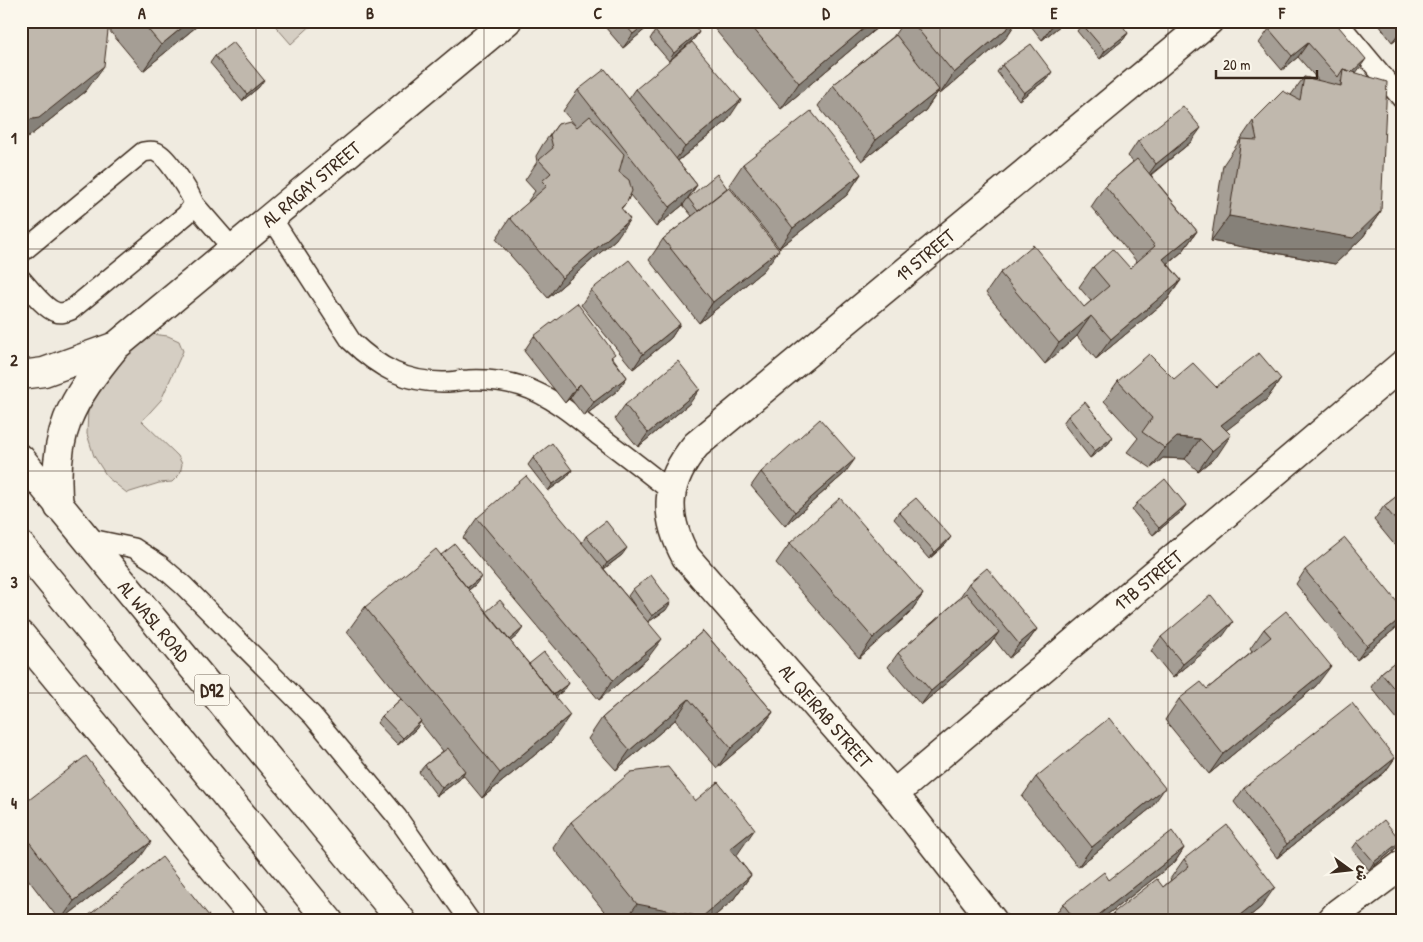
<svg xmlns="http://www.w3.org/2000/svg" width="1423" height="942" font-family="'Patrick Hand','Playpen Sans Arabic',sans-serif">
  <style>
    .green { fill: #d5cec3; stroke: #887c70 }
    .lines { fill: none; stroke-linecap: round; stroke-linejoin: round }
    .service-casing { stroke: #3b2a1e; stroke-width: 22 }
    .minor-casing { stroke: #3b2a1e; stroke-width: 31 }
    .primary-casing { stroke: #3b2a1e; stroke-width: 31 }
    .service { stroke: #fbf7ec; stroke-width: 19 }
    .minor { stroke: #fbf7ec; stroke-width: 28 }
    .primary { stroke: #fbf7ec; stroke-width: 28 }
    .wall { fill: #a59e95; stroke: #3b2a1e }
    .shaded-wall { fill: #868179; stroke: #3b2a1e }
    .building { fill: #c0b8ad; stroke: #3b2a1e }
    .grid { fill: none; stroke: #3b2a1e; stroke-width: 1; stroke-opacity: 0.55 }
    .labels { text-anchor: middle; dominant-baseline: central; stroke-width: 4.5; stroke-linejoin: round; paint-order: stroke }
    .shield { fill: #fbf7ec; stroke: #75685c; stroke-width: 1 }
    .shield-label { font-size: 18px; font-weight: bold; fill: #3b2a1e }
    .street-label { font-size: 19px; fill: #3b2a1e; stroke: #fbf7ec }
    .neatline { fill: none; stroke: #3b2a1e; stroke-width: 2 }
    .grid-label { font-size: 16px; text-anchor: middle; font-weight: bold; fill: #3b2a1e }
  </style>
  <rect width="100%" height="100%" fill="#f0ebe0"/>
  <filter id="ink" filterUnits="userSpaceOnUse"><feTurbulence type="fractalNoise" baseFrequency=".02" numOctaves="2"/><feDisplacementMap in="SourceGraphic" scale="10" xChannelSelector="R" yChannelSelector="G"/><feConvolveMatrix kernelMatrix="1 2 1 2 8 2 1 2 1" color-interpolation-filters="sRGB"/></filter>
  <g filter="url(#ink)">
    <path class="green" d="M271,21h45l-25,23z
      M143,333l25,3 11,5 4,10 -22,49 -19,21 36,35 4,8 -2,10 -8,8 -13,1 -32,10 -19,-15 -14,-22 -7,-22 1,-25 7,-22z"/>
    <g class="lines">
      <defs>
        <path id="service" d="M1337,21l65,78
          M194,204l39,45
          M271,217l80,124c28,27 55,42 95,41 7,0 15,-2 22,-2 18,-1 36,1 53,6 29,9 54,30 77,49 25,18 49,37 73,56
          M21,253l122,-101c5,-1 11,-2 15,1 10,5 33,41 36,51l-8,11 -115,95c-5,2 -10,4 -15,2 -11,-3 -27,-24 -35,-33
          M86,538l48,10 26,17 24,21 129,130 84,101 73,104"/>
        <path id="minor" d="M21,375l23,-3 72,-26
          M59,507c-8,-74 12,-106 57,-161l391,-325
          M21,635l236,286
          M894,794l508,-429
          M993,921l-99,-127 -208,-237c-23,-42 -21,-75 10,-112l513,-424
          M1331,921l7,-8 64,-48"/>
        <path id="primary" d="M21,459l381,462
          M21,546l308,375"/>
      </defs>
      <use href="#service" class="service-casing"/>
      <use href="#minor" class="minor-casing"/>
      <use href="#primary" class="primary-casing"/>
      <use href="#service" class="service"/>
      <use href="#minor" class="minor"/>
      <use href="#primary" class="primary"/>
    </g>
    <path class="wall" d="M21,21h182l-60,50 -35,-42 -22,62 -65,52z
      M608,21h47l-32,27 -18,-21z
      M708,21h177l-104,88z
      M904,21h113l-12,18 -65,55 -2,-2 -13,19 -63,50 -44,-55 15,-21 60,-48z
      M1027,21h39l-24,19z
      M1278,21l78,52 25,138 -18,26 -28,27 -124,-23 12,-76 30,-44 38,-26 13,-18 15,4 -21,-24 -16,13 -23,-27 10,-14z
      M1376,21h26v14l-10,7z
      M1082,24l46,9 -5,7 -23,19 -23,-28z
      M655,31l44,1 -5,7 -25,22 -19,-22z
      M215,56l44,31 -17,14 -32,-38z
      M1002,65l45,14 -28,21 -22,-28z
      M636,89l91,32 -49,40 19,24 -9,13 76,72 -65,53 -50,-63 14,-21 29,-23 -9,-11 -27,22 -26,-32 -3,7 -6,7 -5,30 -68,59 -52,-59 14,-21 19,-16 -1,-1 7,-10 -10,-11 12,-18 -1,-6 7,-12 15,-20 17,1 -12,-14 15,-21 51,9z
      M1138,141l53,1 -40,33 46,56 -14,20 -15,13 13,16 -14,20 -71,59 -19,-23 -32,28 -59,-71 14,-20 84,34 7,-6 -12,-14 14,-20 37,1 7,-6 -46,-55 14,-21 28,-24 -5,-6z
      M743,164l118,10 -14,21 -68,53 -50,-63z
      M591,290l89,34 -9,14 -38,31 -52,-64z
      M534,336l79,22 14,19 -10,14 -33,25 -14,-18 -5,5 -41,-52z
      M1174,379l42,8 65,-8 -15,21 -40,30 -9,26 -19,15 -13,-12 -22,-1 -12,10 -24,-16 11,-14 -34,-37 14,-20z
      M690,403l-52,44 -23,-28 10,-14z
      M1068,416l45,21 -5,7 -18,14 -27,-35z
      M533,458l39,12 -5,7 -19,14 -20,-26z
      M761,472l84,1 -60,53 -34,-40z
      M1402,492v62l-28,-34 10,-14z
      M1137,503l49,2 -5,7 -28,23 -21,-25z
      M899,512l47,32 -17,15 -35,-40z
      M477,518l105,25 4,-7 36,19 -18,14 33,40 -9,-13 5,-7 33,21 -18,12 -1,37 -48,41 -136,-162z
      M790,543l133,51 -14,20 -50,44 -83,-95z
      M1305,570l91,58 -39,32 -61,-76z
      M969,583l68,46 -10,14 -18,15 -15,-19 -5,7 -68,59 -33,-38 10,-14 62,-55v-1z
      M476,584l-7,6 17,22 32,23 -8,6 19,23 40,19 -5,7 -9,7 -3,44 -70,57 -19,-23 -3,4 -23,17 -18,-24 6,-7 18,-14 -23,-29 -4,7 -18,16 -21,-22 5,-7 19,-17 -54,-67 18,-25z
      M1264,629l52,57 -107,88 -44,-54 14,-21 28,-10 45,-37 -2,-3z
      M703,631l70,81 -14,20 -42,36 -42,-48 -59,50 -28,-31 14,-21z
      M1223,636l-50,42 -22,-27 10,-14z
      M1402,656v69l-31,-38 10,-14z
      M1395,758l-10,14 -108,86 -43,-56 10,-14z
      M1036,777l115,31 -73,59 -56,-70z
      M21,806l116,56 -77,59 -39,-51z
      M571,822l166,33 -1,1 15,19 -18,25 -24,21h-97l-59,-73z
      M1357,842l39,6 -27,22 -17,-21z
      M1184,848l-9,14 -76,59h-44l-2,-3 10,-14 46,-24z
      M1184,859l77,48 -17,14h-136l5,-8 50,-26 8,-7 -1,-1z
      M88,916l125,5h-128z"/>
    <path class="shaded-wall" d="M190,21h13l-60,50 18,-26z
      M649,21h6l-32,27 10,-14z
      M873,21h12l-104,88 18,-26z
      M1016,21h1l-12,18 -65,55 14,-21z
      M1058,21h8l-24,19 10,-14z
      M1402,29v6l-10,7z
      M699,32l-5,7 -25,22 5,-8z
      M1128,33l-5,7 -23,19 5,-8z
      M1308,43l-10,14 -16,13 10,-14z
      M1366,59l-10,14 -15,13v-5z
      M104,66l-18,25 -65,52v-22z
      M1052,72l-5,7 -28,21 5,-7z
      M264,80l-5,7 -17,14 5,-7z
      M939,90l-14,21 -63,50 14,-21z
      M741,100l-14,21 -57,46 15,-20z
      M1201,128l-10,14 -45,36 10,-14z
      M861,174l-14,21 -68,53 14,-20z
      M697,185l-14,20 -27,22 14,-20z
      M1381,211l-18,26 -28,27 -124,-23 18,-25z
      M630,219l-14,20 -68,59 14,-20z
      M1197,231l-14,20 -34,28 14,-20z
      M779,250l-15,20 -65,53 14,-21z
      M1181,280l-14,20 -71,59 15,-20z
      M1091,316l-14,20 -32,28 14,-21z
      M680,324l-9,14 -38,31 10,-15z
      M627,377l-10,14 -33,25 10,-14z
      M1281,379l-15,21 -59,45 14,-20z
      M580,384l-10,14 -5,5 10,-14z
      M700,389l-10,14 -52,44 10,-14z
      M1231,435l-14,21 -19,15 14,-20z
      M1113,437l-5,7 -18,14 5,-7z
      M1177,437l23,2 -15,20 -22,-1 -12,10 14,-20z
      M855,459l-10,14 -60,53 10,-14z
      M572,470l-5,7 -19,14 5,-7z
      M1186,505l-5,7 -28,23 6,-7z
      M951,537l-5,7 -17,15 6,-7z
      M627,548l-5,7 -20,15 5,-7z
      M481,577l-5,7 -21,17 5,-7z
      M923,594l-14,20 -50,44 14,-20z
      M671,602l-5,8 -19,13 5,-7z
      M1402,617v3l-6,8 -39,32 10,-14z
      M1233,622l-10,14 -50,42 10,-14z
      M523,628l-5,7 -22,19 5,-8z
      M1037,629l-10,14 -18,15 10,-14z
      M999,632l-10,14 -68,59 10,-14z
      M662,639l-15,20 -48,41 14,-20z
      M1331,666l-15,20 -107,88 14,-20z
      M569,683l-5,7 -24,19 5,-7z
      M689,699l-14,21 -59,50 14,-20z
      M773,712l-14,20 -42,36 14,-20z
      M570,715l-18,26 -70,57 18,-25z
      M421,721l-5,8 -18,16 5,-7z
      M1395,758l-10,14 -108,86 10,-14z
      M465,771l-5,8 -23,17 5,-8z
      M1165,788l-14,20 -73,59 14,-20z
      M755,829l-18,26 -25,20 18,-26z
      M1401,841l-5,7 -27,22 5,-8z
      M151,842l-14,20 -77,59 14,-20z
      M1184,848l-9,14 -76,59h-8z
      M751,875l-18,25 -24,21h-84l12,-17z
      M1275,887l-14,20 -17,14 -4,-6z"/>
    <path class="building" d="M21,21l88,1 -5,44 -65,52 -18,3z
      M141,21h49l-29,24z
      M622,21h27l-16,13z
      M667,21h24l8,11 -25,21 -19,-22z
      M747,21h126l-74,62z
      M911,21h105l-62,52z
      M1048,21h10l-6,5z
      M1085,21h34l9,12 -23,18 -23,-27z
      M1278,21h56l32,38 -14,13 -9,-3 -5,8 -30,-34 -16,13 -23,-27z
      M896,35l43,55 -63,50 -43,-55z
      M233,42l31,38 -17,14 -32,-38z
      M692,42l49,58 -56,47 -49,-58z
      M1031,44l21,28 -28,21 -22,-28z
      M605,69l92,116 -27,22 -92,-117z
      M1343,69l44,13 -6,129 -28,27 -124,-22 12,-77 16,1 -4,-19 30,-30 17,9 4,-23 37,9z
      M1183,106l18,22 -45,36 -18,-23z
      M811,111l50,63 -68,54 -50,-64z
      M590,116l34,38 -5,18 10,8 3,11 -5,11 -6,6 9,11 -68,59 -52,-60 37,-32 -5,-5 9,-8 -12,-13 14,-12 -3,-13 8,-11 12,-3 7,6z
      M1137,159l60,72 -34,28 18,21 -70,59 -20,-23 -32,27 -59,-70 33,-28 51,62 25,-21 -16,-19 20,-18 17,19 25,-22 -50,-60z
      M717,174l10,14 -29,23 -10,-13z
      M729,187l50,63 -66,52 -50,-63z
      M629,260l51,64 -37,30 -52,-64z
      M577,303l38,51 -4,3 16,20 -33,25 -14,-18 -5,5 -41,-53z
      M1259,353l22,26 -60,46 10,10 -19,16 -12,-12 -23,-2 -12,11 -23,-16 10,-14 -34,-37 31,-27 25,25 19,-16 23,24z
      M678,361l22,28 -52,44 -23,-28z
      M1085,402l28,35 -18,14 -27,-35z
      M820,419l35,40 -60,53 -34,-40z
      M552,443l20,27 -19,14 -20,-26z
      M526,476l136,163 -49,41 -136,-162z
      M1165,479l21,26 -27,23 -22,-25z
      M1402,492v36l-18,-22z
      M840,498l83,96 -50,44 -83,-95z
      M916,498l35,39 -16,15 -36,-40z
      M606,521l21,27 -20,15 -21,-27z
      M1345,538l57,70v9l-35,29 -62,-76z
      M455,544l26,33 -14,11 -26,-33z
      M436,549l134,166 -70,58 -135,-166z
      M987,568l50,61 -18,15 -50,-61z
      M651,575l20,27 -19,14 -19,-27z
      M966,593l33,39 -68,59 -33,-38z
      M1211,595l22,27 -50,42 -22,-27z
      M500,600l23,28 -14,12 -23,-28z
      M1286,611l45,55 -108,88 -44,-55 22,-17 6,7 64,-52 -7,-8z
      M703,631l70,81 -42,36 -42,-49 -59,51 -28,-32z
      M544,652l25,31 -16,12 -24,-31z
      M1402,656v42l-21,-25z
      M401,699l20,22 -18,17 -21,-22z
      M1352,703l43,55 -108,86 -43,-56z
      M1109,718l56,70 -73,59 -56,-70z
      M448,748l17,23 -23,17 -17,-23z
      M86,756l65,86 -77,59 -53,-70v-25z
      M668,767l27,34 23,-19 37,47 -25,20 21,26 -49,42 -65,-13 -66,-82 60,-50z
      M1384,820l17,21 -27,21 -17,-20z
      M1227,825l48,62 -35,28 4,6h-125l-6,-8 44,-34 6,8 26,-21 -5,-7z
      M1172,831l12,17 -93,73h-15l-13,-17 41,-32 5,8z
      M162,857l51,64h-121l-4,-5z"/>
  </g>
  <path class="grid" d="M256,21v900M484,21v900M712,21v900M940,21v900M1168,21v900M21,249h1381M21,471h1381M21,693h1381"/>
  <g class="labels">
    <rect class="shield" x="194.5" y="674.5" width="35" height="31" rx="4"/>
    <g class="shield-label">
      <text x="212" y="690">D92</text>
    </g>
    <g class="street-label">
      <text transform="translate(311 184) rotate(-40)">AL RAGAY STREET</text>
      <text transform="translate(925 255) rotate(-40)">19 STREET</text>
      <text transform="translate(1148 580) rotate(-40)">17B STREET</text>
      <text transform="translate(154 621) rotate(50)">AL WASL ROAD</text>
      <text transform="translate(826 716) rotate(49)">AL QEIRAB STREET</text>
    </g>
  </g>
  <rect width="1423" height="942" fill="none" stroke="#fbf7ec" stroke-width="55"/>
  <g transform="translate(1350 870) rotate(105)" stroke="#fbf7ec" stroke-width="4" paint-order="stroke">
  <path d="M0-4L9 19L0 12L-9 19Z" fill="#3b2a1e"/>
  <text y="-8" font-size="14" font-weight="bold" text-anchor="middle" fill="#3b2a1e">ش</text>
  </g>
  <path d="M1216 70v8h101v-8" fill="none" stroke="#3b2a1e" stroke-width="2.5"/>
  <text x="1223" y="70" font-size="15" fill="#3b2a1e" stroke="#fbf7ec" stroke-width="4" paint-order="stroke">20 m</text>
  <rect x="28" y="28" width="1368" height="886" class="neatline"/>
  <g class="grid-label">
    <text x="142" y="19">A</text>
    <text x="370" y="19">B</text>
    <text x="598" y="19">C</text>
    <text x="826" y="19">D</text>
    <text x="1054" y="19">E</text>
    <text x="1282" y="19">F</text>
    <text x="14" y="144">1</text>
    <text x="14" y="366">2</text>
    <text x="14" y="588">3</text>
    <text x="14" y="809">4</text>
  </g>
</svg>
